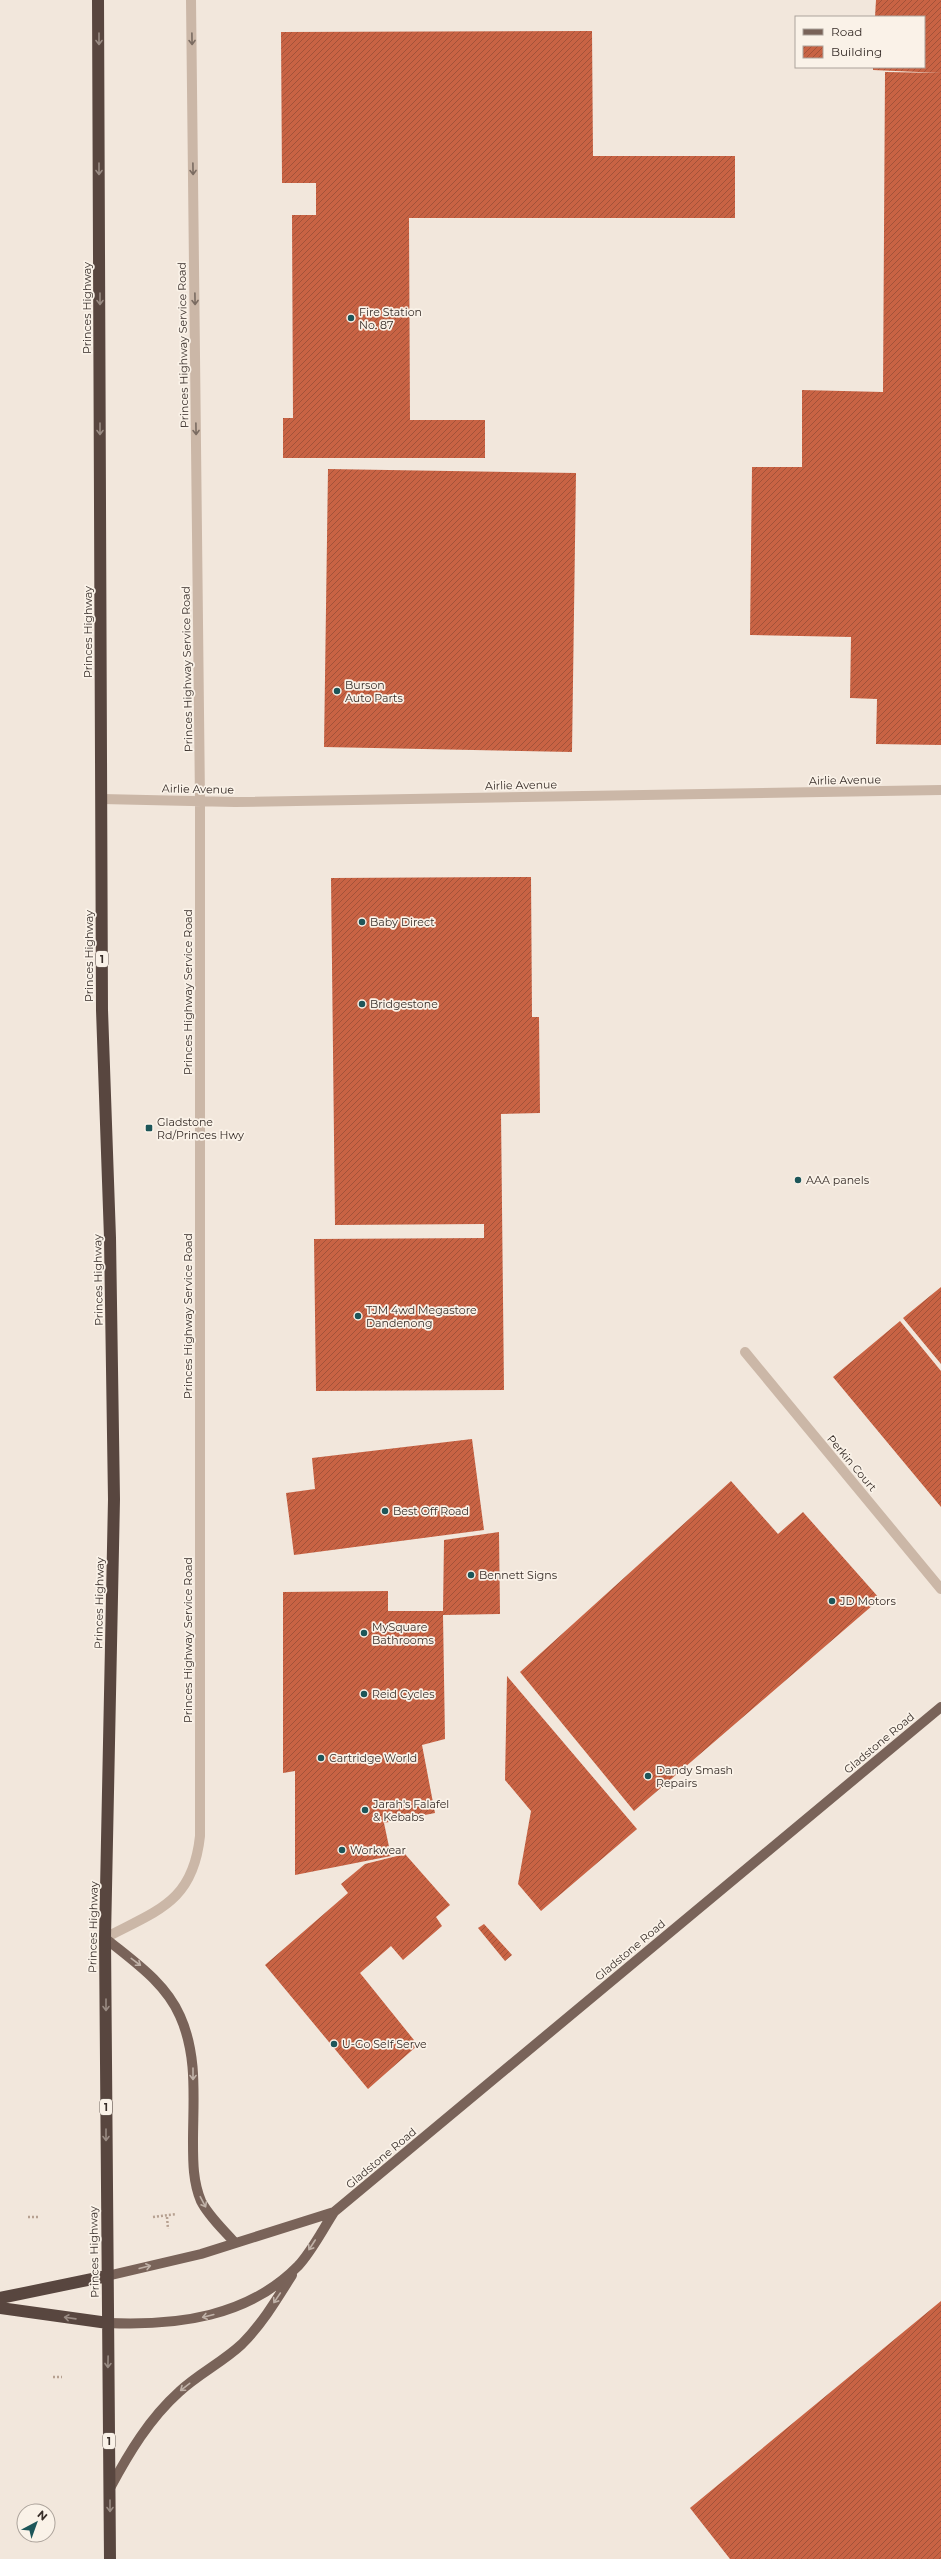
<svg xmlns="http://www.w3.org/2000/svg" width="941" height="2559" font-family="Montserrat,sans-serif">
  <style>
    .building { fill: url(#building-hatch) }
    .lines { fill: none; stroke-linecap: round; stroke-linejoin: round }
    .path { stroke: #b7a191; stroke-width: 2.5; stroke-dasharray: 2 2; stroke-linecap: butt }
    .minor { stroke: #cbb7a7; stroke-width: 10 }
    .major { stroke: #796359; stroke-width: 10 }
    .highway { stroke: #58463f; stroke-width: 12 }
    .oneway { stroke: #998b83 }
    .oneway2 { stroke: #7a6b61 }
    .oneway3 { stroke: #c0b2a8 }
    .poi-dot { fill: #1d5659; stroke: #faf2e8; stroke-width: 1.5 }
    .labels { text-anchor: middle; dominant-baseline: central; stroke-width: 3.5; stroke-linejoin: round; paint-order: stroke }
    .shield { fill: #faf2e8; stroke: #726862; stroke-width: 1 }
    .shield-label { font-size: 10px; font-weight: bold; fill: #372d28 }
    .street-label { font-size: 11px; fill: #372d28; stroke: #faf2e8 }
    .poi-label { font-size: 11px; fill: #372d28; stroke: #faf2e8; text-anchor: start }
  </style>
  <defs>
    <pattern id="building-hatch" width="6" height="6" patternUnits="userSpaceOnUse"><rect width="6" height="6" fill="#c86344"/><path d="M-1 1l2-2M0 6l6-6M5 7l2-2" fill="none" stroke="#a35239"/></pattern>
  </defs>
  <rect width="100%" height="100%" fill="#f2e7dc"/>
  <path class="building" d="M876,0h65v73l-68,-3v-3h51v-50h-49z
    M592,31l1,125h142v62h-326l1,202h75v38h-202v-40h10l-1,-203h24v-32h-34l-1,-151z
    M885,72l56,1v672l-65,-1 1,-45 -27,-1 1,-61 -101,-2 2,-168h50v-77l81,2z
    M328,469l248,4 -4,279 -248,-5z
    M531,877l1,140h7l1,96 -39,1 3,276 -188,1 -2,-152 170,-1v-14l-149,1 -4,-347z
    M941,1287v77l-38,-46z
    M900,1321l41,50v136l-108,-130z
    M472,1439l12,91 -190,25 -8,-62 29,-4 -3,-31z
    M731,1481l47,53 25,-22 77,87 -246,212 -114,-139z
    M499,1532l1,82 -57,1 2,124 -23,6 13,68 -51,10 7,33 -96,19v-104l-12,2v-181l105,-1v20h55l1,-71z
    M507,1676l130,153 -96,82 -23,-27 13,-73 -26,-31z
    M405,1854l45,51 -14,12 6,9 -39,34 -12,-14 -31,27 58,72 -50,44 -103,-124 83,-72 -7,-9 24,-20z
    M484,1924l28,31 -7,6 -27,-33z
    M941,2301v258h-211l-40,-51z"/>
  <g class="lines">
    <path class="path" d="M28,2217h12
      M153,2217l23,-3
      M167,2217l1,12
      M53,2377h9"/>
    <path class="minor" d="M102,799l133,3 706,-12
      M745,1352l196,237
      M105,1938c53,-28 88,-36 95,-102v-1035l-9,-801"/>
    <path class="major" d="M105,1938c28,23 60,44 75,78 18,40 13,83 13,126 0,20 0,40 8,59 8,16 23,29 34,42
      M107,2276l94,-22 133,-42
      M108,2323c69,3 140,-6 190,-57 14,-15 25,-37 36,-54l607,-505
      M110,2488c19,-35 39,-69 69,-96 19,-18 44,-30 63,-48 20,-20 35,-45 50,-69"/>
    <path class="highway" d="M98,0l4,1010 8,228 4,261 -9,439 5,621
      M0,2298l107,-22
      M0,2308l108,15"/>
  </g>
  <defs><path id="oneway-shaft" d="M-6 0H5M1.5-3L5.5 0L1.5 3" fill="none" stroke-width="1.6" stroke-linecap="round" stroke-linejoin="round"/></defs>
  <g class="oneway">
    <use href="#oneway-shaft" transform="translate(99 39) rotate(90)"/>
    <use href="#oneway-shaft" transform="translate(99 169) rotate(90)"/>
    <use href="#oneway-shaft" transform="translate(100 299) rotate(90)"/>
    <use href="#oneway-shaft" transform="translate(100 429) rotate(90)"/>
    <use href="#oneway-shaft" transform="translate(106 2005) rotate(90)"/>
    <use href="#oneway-shaft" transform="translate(106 2135) rotate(90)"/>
    <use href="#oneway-shaft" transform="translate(70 2318) rotate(-172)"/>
    <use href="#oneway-shaft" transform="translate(108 2362) rotate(91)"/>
    <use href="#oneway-shaft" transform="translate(110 2506) rotate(90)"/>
  </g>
  <g class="oneway2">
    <use href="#oneway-shaft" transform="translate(192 39) rotate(89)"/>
    <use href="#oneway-shaft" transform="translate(193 169) rotate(89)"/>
    <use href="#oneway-shaft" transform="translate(195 299) rotate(89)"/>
    <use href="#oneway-shaft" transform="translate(196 429) rotate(89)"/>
  </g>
  <g class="oneway3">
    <use href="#oneway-shaft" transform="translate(136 1962) rotate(37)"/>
    <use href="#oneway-shaft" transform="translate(193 2074) rotate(90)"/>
    <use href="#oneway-shaft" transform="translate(203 2202) rotate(62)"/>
    <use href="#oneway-shaft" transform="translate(312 2245) rotate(123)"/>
    <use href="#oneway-shaft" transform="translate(145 2267) rotate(-14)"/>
    <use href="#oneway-shaft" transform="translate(277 2298) rotate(124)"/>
    <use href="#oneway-shaft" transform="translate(208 2316) rotate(166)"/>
    <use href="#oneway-shaft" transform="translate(185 2387) rotate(142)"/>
  </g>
  <g class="poi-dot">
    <circle cx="351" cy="318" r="4"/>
    <circle cx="337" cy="691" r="4"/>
    <circle cx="362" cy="922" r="4"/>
    <circle cx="362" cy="1004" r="4"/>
    <rect x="145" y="1124" width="8" height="8" rx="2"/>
    <circle cx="798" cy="1180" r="4"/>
    <circle cx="358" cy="1316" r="4"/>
    <circle cx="385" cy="1511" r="4"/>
    <circle cx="471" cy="1575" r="4"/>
    <circle cx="832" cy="1601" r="4"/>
    <circle cx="364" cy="1633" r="4"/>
    <circle cx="364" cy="1694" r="4"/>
    <circle cx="321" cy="1758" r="4"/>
    <circle cx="648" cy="1776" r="4"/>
    <circle cx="365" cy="1810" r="4"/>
    <circle cx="342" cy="1850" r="4"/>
    <circle cx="334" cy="2044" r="4"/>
  </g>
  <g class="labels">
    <g class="shield">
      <rect x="96" y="951" width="12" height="16" rx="3"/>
      <rect x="100" y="2099" width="12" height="16" rx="3"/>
      <rect x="103" y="2433" width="12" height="16" rx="3"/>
    </g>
    <g class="shield-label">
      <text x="102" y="959">1</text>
      <text x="106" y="2107">1</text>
      <text x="109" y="2441">1</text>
    </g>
    <g class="street-label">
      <text transform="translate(87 308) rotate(-90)">Princes Highway</text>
      <text transform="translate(183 345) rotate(-91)">Princes Highway Service Road</text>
      <text transform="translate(88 632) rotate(-90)">Princes Highway</text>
      <text transform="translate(187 669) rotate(-91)">Princes Highway Service Road</text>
      <text transform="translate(845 780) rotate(-1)">Airlie Avenue</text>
      <text transform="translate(521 785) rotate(-1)">Airlie Avenue</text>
      <text transform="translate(198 789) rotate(1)">Airlie Avenue</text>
      <text transform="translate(89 956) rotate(-90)">Princes Highway</text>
      <text transform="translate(188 992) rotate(-90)">Princes Highway Service Road</text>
      <text transform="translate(98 1280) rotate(-91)">Princes Highway</text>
      <text transform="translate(188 1316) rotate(-90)">Princes Highway Service Road</text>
      <text transform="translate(852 1463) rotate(50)">Perkin Court</text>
      <text transform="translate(99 1603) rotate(-89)">Princes Highway</text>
      <text transform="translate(188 1640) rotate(-90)">Princes Highway Service Road</text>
      <text transform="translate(879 1743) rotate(-40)">Gladstone Road</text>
      <text transform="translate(93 1927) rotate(-89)">Princes Highway</text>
      <text transform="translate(630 1950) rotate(-40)">Gladstone Road</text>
      <text transform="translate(381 2158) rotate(-40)">Gladstone Road</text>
      <text transform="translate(94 2252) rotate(-91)">Princes Highway</text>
    </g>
    <g class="poi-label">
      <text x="359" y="312">Fire Station<tspan x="359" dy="13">No. 87</tspan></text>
      <text x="345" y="685">Burson<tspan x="345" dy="13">Auto Parts</tspan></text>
      <text x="370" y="922">Baby Direct</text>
      <text x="370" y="1004">Bridgestone</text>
      <text x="157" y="1122">Gladstone<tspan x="157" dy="13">Rd/Princes Hwy</tspan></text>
      <text x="806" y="1180">AAA panels</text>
      <text x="366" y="1310">TJM 4wd Megastore<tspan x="366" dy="13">Dandenong</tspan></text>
      <text x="393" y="1511">Best Off Road</text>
      <text x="479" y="1575">Bennett Signs</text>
      <text x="840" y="1601">JD Motors</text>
      <text x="372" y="1627">MySquare<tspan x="372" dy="13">Bathrooms</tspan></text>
      <text x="372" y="1694">Reid Cycles</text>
      <text x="329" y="1758">Cartridge World</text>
      <text x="656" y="1770">Dandy Smash<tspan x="656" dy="13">Repairs</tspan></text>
      <text x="373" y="1804">Jarah's Falafel<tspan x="373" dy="13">&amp; Kebabs</tspan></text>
      <text x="350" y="1850">Workwear</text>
      <text x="342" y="2044">U-Go Self Serve</text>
    </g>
  </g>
  <rect x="795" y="16" width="130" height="52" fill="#faf2e8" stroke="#aca39b"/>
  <rect x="803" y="29" width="20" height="6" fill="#796359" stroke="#aca39b"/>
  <text x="831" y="36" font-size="12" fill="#372d28">Road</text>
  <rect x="803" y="46" width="20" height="12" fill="url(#building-hatch)" stroke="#aca39b"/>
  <text x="831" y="56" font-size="12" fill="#372d28">Building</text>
  <g transform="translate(36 2523) rotate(41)"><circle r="19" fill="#faf2e8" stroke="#aca39b"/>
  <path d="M0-3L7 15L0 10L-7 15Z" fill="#1d5659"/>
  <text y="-6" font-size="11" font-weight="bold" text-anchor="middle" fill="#372d28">N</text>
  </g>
</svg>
